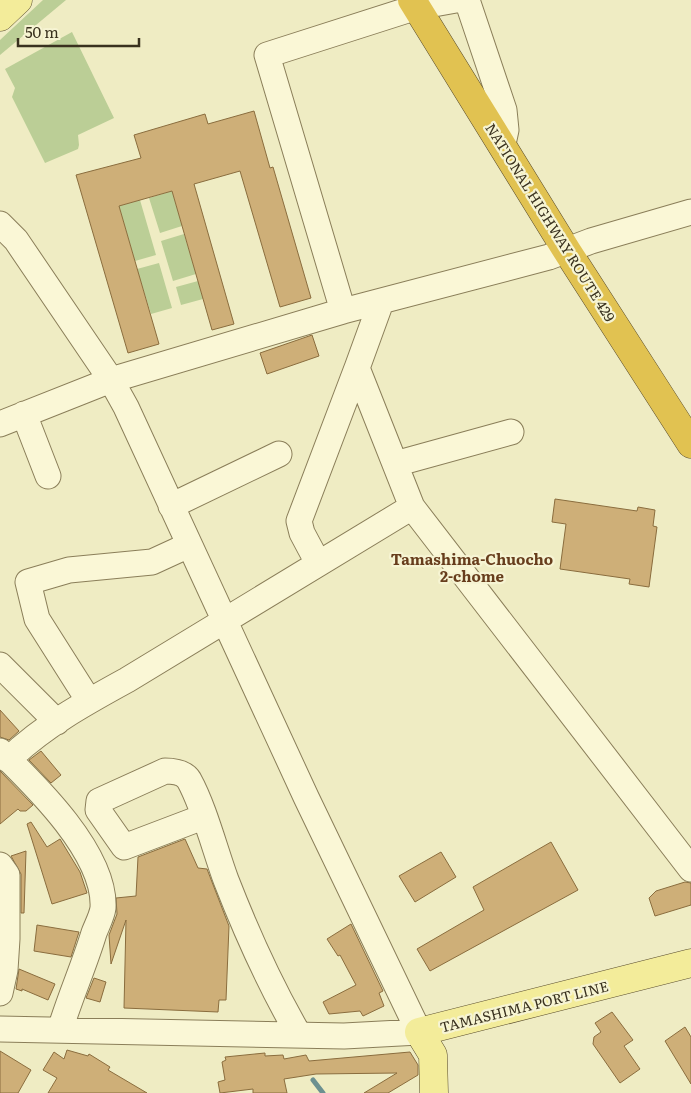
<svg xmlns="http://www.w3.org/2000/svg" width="691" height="1093" font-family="Literata,serif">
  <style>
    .green { fill: #bbce96 }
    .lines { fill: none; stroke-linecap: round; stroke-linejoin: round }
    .stream { stroke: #6c9090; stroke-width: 5 }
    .building { fill: #ceaf78; stroke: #8a6d3e }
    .minor-casing { stroke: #8a7e59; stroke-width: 27 }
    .major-casing { stroke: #584b2d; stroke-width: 29 }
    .highway-casing { stroke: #584b2d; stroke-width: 29 }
    .minor { stroke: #faf7d6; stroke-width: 25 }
    .major { stroke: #f3ec9a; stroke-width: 28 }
    .highway { stroke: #e1c251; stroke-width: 28 }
    .labels { text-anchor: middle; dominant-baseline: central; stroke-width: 4.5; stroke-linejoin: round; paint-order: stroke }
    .street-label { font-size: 14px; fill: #39311e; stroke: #f6f4d3 }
    .neighbourhood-label { font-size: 15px; font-weight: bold; fill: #673d1c; stroke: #f6f4d3 }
  </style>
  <rect width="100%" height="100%" fill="#efecc3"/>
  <path class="green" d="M43,0h23l-66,55v-15z
    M72,32l42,86 -36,17 1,10 -1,4 -33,14 -33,-66 3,-9 -10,-19z
    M172,191l10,35 -22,7 -11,-35z
    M140,200l16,55 -21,6 -16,-55z
    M184,234l12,40 -23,7 -12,-40z
    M159,263l13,45 -21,6 -14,-45z
    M198,281l5,18 -22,6 -5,-18z"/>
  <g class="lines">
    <path class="stream" d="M313,1080l10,13"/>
  </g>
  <path class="building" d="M254,111l16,57 3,-1 38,131 -31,9 -40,-136 -46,13 40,140 -22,6 -40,-139 -53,15 40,138 -31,9 -52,-178 65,-17 -7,-23 71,-21 3,10z
    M312,335l7,21 -52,18 -7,-21z
    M555,499l82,12 1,-4 17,3 -2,16 4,1 -8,60 -20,-3 1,-5 -70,-10 6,-45 -14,-2z
    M0,710l19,21 -10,9 -9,-3z
    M41,751l20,24 -10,8 -22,-23z
    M0,771l33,34 -7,6h-6l-2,-2 -18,15z
    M31,822l16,25 13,-8 20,33 7,21 -35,11 -25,-80z
    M185,839l13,29 9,1 22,57 -3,74h-7l-1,12 -94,-4 2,-88 -15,44 -2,-29 8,-21 -1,-16 20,-2 2,-39z
    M551,842l27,48 -148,81 -13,-22 67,-39 -11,-23z
    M26,851l-2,62h-3v-39l-10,-18z
    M441,852l15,25 -41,25 -16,-26z
    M685,882l6,1v22l-36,11 -6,-18 7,-7z
    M351,924l32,67 -4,2 5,13 -21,10 -3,-5 -31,3 -6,-12 33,-17 -16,-30 -2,1 -11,-17z
    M37,925l42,7 -8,25 -37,-6z
    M19,969l36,15 -7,16 -26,-11v2l-6,-2z
    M94,978l12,4 -6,20 -14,-4z
    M612,1012l21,28 -9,6 16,23 -20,14 -27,-39 1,-7 7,-5 -6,-9z
    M685,1027l6,10v47l-26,-43z
    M67,1050l21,6 1,-2 21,13 -2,3 39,23h-99l9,-15 -14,-8 11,-18 10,7z
    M0,1051l31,19 -13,23h-18z
    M410,1052l8,13v10l-30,18h-24l33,-20 -81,1 -32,5 3,14h-34v-4l-33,4 -2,-11 7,-2 -3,-18 4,-2 -1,-3 40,-4v3l18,-1 1,4 22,-4 3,6z"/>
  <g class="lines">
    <defs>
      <path id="minor" d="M467,0l37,110 2,20 -3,14
        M0,224l16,16 95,140 15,27 180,390 113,235 -75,4 -344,-7
        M381,302l-24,66 55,139 279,362
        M343,311l-76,-256 150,-48 39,-7
        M24,414l24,62
        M0,424l111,-44 232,-69 206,-54 42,-16 100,-29
        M395,464l116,-32
        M171,506l108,-52
        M318,563l-16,-30 -3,-12 58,-153
        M0,665l57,57
        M89,701l-52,-82 -9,-37 41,-12 83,-8 37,-17
        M0,751c36,35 106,103 103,157 -1,8 -6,17 -9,25 -10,33 -24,64 -34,97
        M8,760c35,-34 77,-57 119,-80l285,-173
        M203,817l-79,30 -26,-37 1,-9 66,-30c9,0 19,1 24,9 15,27 26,70 37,100 21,54 44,105 73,155
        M0,865l7,10v64l-2,31 -5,23"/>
      <path id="major" d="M0,17l18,-17
        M434,1093l-1,-38 -14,-23 272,-69"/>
      <path id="highway" d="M412,0l155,251 124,193"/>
    </defs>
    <use href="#minor" class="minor-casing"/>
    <use href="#major" class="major-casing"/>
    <use href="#highway" class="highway-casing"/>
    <use href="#minor" class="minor"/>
    <use href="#major" class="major"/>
    <use href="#highway" class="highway"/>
  </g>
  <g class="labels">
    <g class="street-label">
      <text transform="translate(551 222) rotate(58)">NATIONAL HIGHWAY ROUTE 429</text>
      <text transform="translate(524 1006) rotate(-14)">TAMASHIMA PORT LINE</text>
    </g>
    <g class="neighbourhood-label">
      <text x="472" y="558">Tamashima-Chuocho<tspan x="472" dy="17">2-chome</tspan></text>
    </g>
  </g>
  <path d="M18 38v8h121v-8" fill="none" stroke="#39311e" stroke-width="2.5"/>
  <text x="25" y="38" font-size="15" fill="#39311e" stroke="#f6f4d3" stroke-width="4" paint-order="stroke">50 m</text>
</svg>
